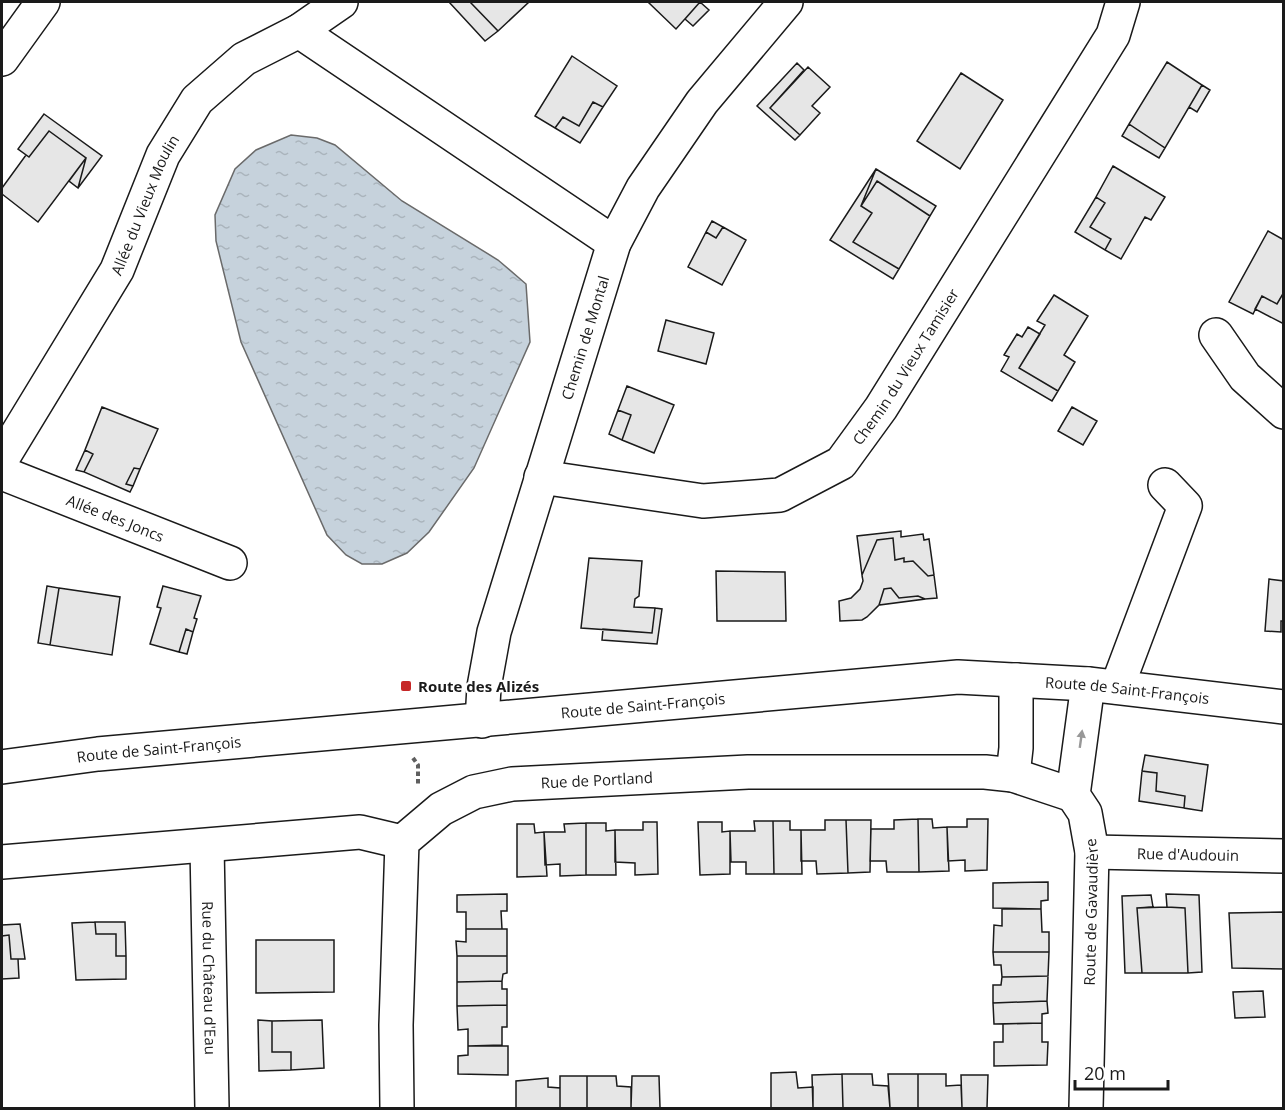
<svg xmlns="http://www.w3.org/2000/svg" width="1285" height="1110" font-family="'Open Sans',sans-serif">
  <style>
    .water { fill: url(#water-ripples); stroke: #6a6a6a; stroke-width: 1.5 }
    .building { fill: #e6e6e6; stroke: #1a1a1a; stroke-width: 1.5 }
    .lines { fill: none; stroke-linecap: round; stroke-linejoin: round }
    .minor-casing { stroke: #1a1a1a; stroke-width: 36 }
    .major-casing { stroke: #1a1a1a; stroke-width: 36 }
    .path { stroke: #5f5f5f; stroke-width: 4; stroke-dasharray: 4.5 3; stroke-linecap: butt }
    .minor { stroke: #fff; stroke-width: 33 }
    .major { stroke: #fff; stroke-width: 33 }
    .oneway { fill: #989898 }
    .poi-dot { fill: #c62828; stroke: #fff; stroke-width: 2 }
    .labels { text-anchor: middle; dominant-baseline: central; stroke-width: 4.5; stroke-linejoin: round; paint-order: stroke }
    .street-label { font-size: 15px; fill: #1a1a1a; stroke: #fff }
    .poi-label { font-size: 15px; font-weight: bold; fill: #1a1a1a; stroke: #fff; text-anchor: start }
  </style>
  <defs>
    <pattern id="water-ripples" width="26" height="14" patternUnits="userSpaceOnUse" patternTransform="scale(1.5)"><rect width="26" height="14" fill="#c6d2dc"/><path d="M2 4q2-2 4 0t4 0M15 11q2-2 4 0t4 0" fill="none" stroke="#aab4bc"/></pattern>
  </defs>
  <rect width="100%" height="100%" fill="#fff"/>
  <path class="water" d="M291,135l26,3 18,7 67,56 96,59 28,24 4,58 -56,126 -45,64 -22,21 -25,11h-20l-16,-9 -19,-20 -86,-193 -25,-101 -1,-26 20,-46 21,-19z"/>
  <path class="building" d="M449,2h21l28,29 -13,10z
    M470,2h59l-31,29z
    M648,2h52l-24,27z
    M700,2l9,8 -16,16 -8,-7z
    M572,56l45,30 -14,21 -10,-5 -14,24 -16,-9 -8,11 -20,-12z
    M1167,62l35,23 -37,63 -36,-24z
    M797,63l7,7 -34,38 30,27 -5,5 -38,-34z
    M808,67l22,20 -18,19 8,7 -20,22 -30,-27z
    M961,73l42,27 -43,69 -43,-28z
    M1202,85l8,5 -13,22 -8,-5z
    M593,102l10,5 -23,36 -25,-15 8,-11 16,9z
    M44,114l58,42 -24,32 8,-30 -37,-27 -20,26 -11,-8z
    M1129,124l36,24 -6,10 -37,-22z
    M49,131l37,27 -48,64 -36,-28v-6l24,-33 3,2z
    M86,158l-8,30 -9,-7z
    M1113,166l52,31 -14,23 -6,-3 -24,42 -16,-9 6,-11 -21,-12 15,-24 -9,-6z
    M876,169l60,37 -6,10 -53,-35 -16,25z
    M876,169l-15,37 11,7 -19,29 46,27 -6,10 -63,-39z
    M877,181l53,35 -31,53 -46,-27 19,-29 -11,-7z
    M1096,197l9,6 -15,24 21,12 -6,11 -30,-18z
    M712,221l11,6 -7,11 -10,-6z
    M723,227l23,13 -24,45 -34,-18 18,-35 10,6z
    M1268,231l16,9v52l-7,12 -15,-8 -9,18 -24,-12z
    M1284,292v32l-29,-15 7,-13 15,8z
    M1054,295l34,21 -24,39 11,7 -17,29 -39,-23 26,-43 -8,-4z
    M666,320l48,13 -8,31 -48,-13z
    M1028,327l12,7 -21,34 39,23 -6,10 -51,-30 8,-14 -5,-2 13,-21 5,3z
    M627,386l47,19 -20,48 -32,-13 9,-25 -13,-5z
    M102,407l56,22 -18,40 -6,-1 -8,16 7,2 -3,6 -46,-20 9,-18 -8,-4z
    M1072,407l25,14 -14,24 -25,-14z
    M618,410l13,5 -9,25 -13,-6z
    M85,450l8,4 -9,18 -8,-2z
    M134,468l6,1 -7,17 -7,-2z
    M901,531v6l22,-3 1,6 5,-1 5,36 -6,1 -15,-15 -9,1v-4l-9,2 -2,-22 -16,2 -15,35 -5,-39z
    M893,538l2,22 9,-2v4l9,-1 15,15 6,-1 3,23 -12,1 -7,-3 -19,2 -8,-10 -7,1 -5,16 -12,12 -5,3 -22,1 -1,-20 12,-3 9,-9 3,-8 -1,-6 15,-35z
    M589,558l53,3 -3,35 -4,3 -1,8 21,1 -3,25 -71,-5z
    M716,571l69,1 1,49h-69z
    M1269,579l15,2v40h-3v11l-16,-1z
    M47,586l12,2 -9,57 -12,-2z
    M163,586l38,10 -7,22 3,1 -4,13 -7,-3 -7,23 -29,-8 11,-36 -4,-1z
    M59,588l61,9 -8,58 -62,-10z
    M891,588l8,10 19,-2 7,3 -46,6 5,-16z
    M655,608l7,1 -5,35 -55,-4 1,-11 49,4z
    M186,629l7,3 -6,22 -8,-2z
    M1145,755l63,10 -6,46 -18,-3 1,-12 -29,-5 1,-18 -15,-2z
    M1142,771l15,2 -1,18 29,5 -1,12 -45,-7z
    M918,819l1,53h-32l-1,-11h-16l1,-32h23v-9z
    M918,819h14l1,9 14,-1 2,44 -30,1z
    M967,819h21l-1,51 -22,1v-11l-17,1 -1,-34h20z
    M825,820h21l2,53 -31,1 -1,-13h-15v-31h24z
    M846,820h25l-1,52 -22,1z
    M754,821h19l1,53h-28v-12h-15l-1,-31h25z
    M773,821h17v9h11l1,44h-28z
    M643,822h14l1,52 -23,1v-12l-20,-1v-32h28z
    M698,822h24v10l8,-1v43l-30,1z
    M586,823v52l-26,1v-12l-15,1 -1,-33h21l-1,-8z
    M586,823h20v8l9,-1 1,45h-30z
    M517,824h17l1,9 9,-1 3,44 -30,1z
    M1048,882v18l-7,1v8l-48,-1v-25z
    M507,894v17h-6l1,18h-36v-17h-9v-17z
    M1166,894l33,1 3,77 -14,1 -3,-65 -18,-1z
    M1151,895l2,12 -16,1 5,65h-17l-3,-77z
    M1167,907l18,1 3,65h-46l-5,-65z
    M1002,909h39l1,23h7v20h-56l1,-27 8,1z
    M1283,912l1,57 -52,-1 -3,-55z
    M95,922h30l1,34h-10v-22h-20z
    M95,922l1,12h20v22h10v23l-50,1 -4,-57z
    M20,924l5,35h-14l-2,-24 -7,1v-11z
    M466,929h41v27h-50l-1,-15 10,1z
    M9,935l2,24h7l1,19 -17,1v-43z
    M256,940h78v52l-78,1z
    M993,952h56l-1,24 -46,1 -1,-12h-7z
    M457,956h50v17l-4,1 -1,7 -45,1z
    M1048,976l-1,25 -54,2v-18h8l1,-8z
    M502,981v8h5v16l-50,1v-24z
    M1263,991l2,26 -30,1 -2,-26z
    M1047,1001l1,12 -6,1v9l-48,1 -1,-21z
    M507,1005v22h-5v18l-34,1v-17l-10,1 -1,-24z
    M258,1020l14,1v31h19v18l-32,1z
    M322,1020l2,48 -33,2v-18h-19v-31z
    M1042,1023v19h6l-1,23 -53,1v-24h9v-18z
    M468,1046h40v29l-50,-1v-18l10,-1z
    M796,1072l2,16 15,-1v21h-42v-35z
    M842,1074h30l1,11 15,1 2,22h-47z
    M842,1074l1,34h-30l-1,-33z
    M888,1074h30v34h-28z
    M918,1074h28v12l15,-1 1,23h-44z
    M961,1075h27l-1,33h-25z
    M560,1076h27v32h-27z
    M587,1076h29l1,10 14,1v21h-44z
    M632,1076h27l1,32h-29z
    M548,1078v9l12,1v20h-44v-27z"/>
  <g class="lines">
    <defs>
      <g id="minor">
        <path d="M299,31l315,212"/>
        <path d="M2,59l41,-57"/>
        <path d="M1216,335l29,42 39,35"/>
        <path id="s1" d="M2,459l115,-189 46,-115 34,-55 47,-41 55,-28 42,-29"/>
        <path id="s2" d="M2,473l228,90"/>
        <path id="s3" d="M541,477l162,24 77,-6 61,-32 40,-55 232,-373 10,-33"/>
        <path d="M1117,687l68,-181 -20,-21"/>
        <path id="s4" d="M482,721l2,-34 10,-55 120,-389 29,-55 59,-86 84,-100"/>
        <path d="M1013,775l3,-27v-68"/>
        <path id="s5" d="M207,846l5,262"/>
        <path id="s6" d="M1092,852l192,4"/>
        <path d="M2,862l358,-30 42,10"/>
        <path id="s7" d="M397,1108l-1,-83 6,-183 39,-33 33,-17 38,-8 236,-12h237l28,3 60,20"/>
        <path id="s8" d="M1086,1108l6,-256 -7,-39 -12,-18 15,-111"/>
      </g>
      <g id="major">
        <path id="s9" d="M2,767l96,-13 860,-77 130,7 196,23"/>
      </g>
    </defs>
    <use href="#minor" class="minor-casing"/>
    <use href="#major" class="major-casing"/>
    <path class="path" d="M413,758l5,7v20"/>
    <use href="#minor" class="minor"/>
    <use href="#major" class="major"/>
  </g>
  <defs><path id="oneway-solid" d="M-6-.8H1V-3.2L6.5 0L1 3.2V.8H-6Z" transform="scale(1.5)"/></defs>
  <use class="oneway" href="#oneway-solid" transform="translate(1081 739) rotate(-82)"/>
  <rect class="poi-dot" x="400" y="680" width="12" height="12" rx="3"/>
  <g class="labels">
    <g class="street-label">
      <text stroke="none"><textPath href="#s1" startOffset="292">Allée du Vieux Moulin</textPath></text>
      <text stroke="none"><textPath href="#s4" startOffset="398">Chemin de Montal</textPath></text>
      <text stroke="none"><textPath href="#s3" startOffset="426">Chemin du Vieux Tamisier</textPath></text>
      <text stroke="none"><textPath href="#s2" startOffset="122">Allée des Joncs</textPath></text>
      <text stroke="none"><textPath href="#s9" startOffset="1130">Route de Saint-François</textPath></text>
      <text stroke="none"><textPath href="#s9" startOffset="644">Route de Saint-François</textPath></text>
      <text stroke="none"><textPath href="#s9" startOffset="158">Route de Saint-François</textPath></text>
      <text stroke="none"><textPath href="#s7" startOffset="478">Rue de Portland</textPath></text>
      <text stroke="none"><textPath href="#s6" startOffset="96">Rue d'Audouin</textPath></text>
      <text stroke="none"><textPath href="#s8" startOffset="196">Route de Gavaudière</textPath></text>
      <text stroke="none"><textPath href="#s5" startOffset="132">Rue du Château d'Eau</textPath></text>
    </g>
    <g class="poi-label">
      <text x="418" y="686">Route des Alizés</text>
    </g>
  </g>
  <rect width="1285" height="1110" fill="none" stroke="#1a1a1a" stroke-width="6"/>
  <path d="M1075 1080v9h93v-9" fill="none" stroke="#1a1a1a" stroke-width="3"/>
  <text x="1084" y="1080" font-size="18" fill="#1a1a1a" stroke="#ffffff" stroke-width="4.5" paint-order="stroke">20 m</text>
</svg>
